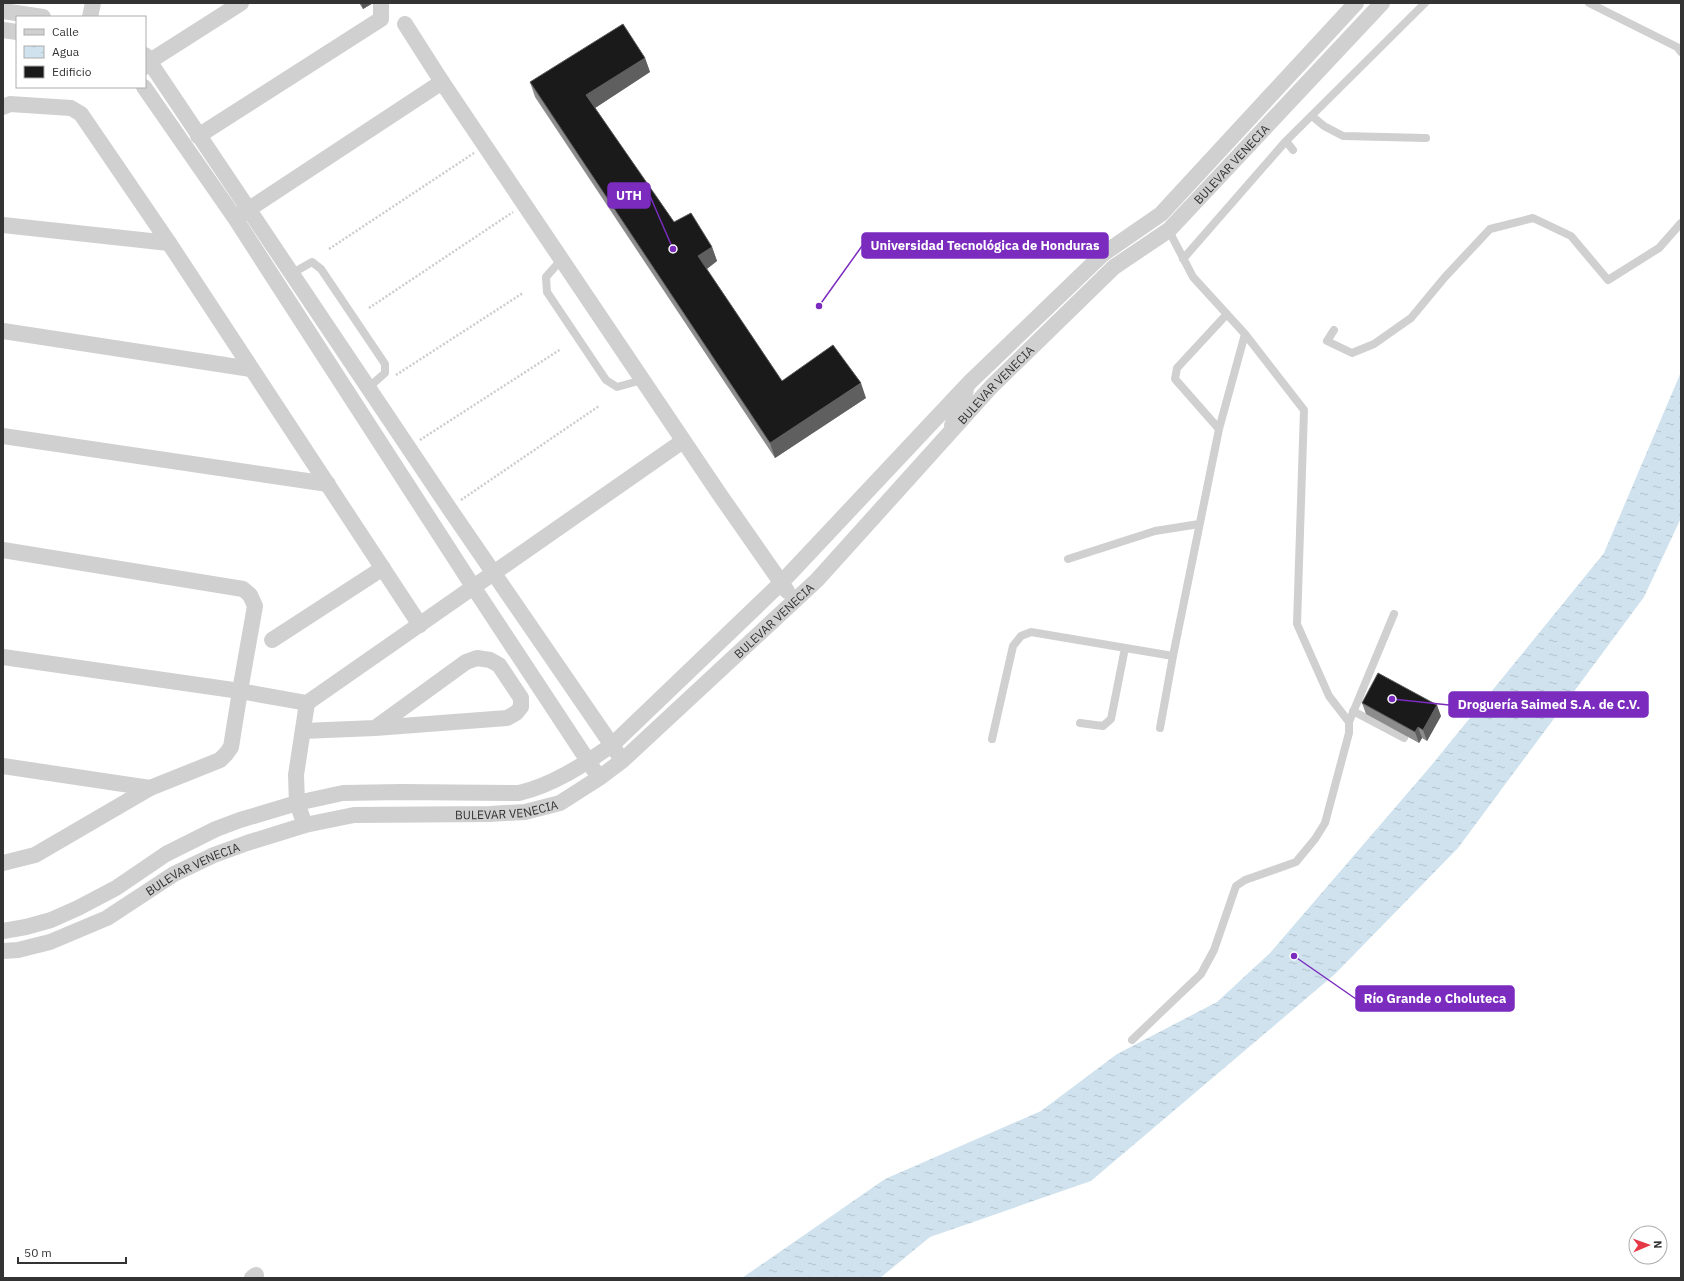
<svg xmlns="http://www.w3.org/2000/svg" width="1684" height="1281" font-family="'IBM Plex Sans',sans-serif">
  <style>
    .water { fill: url(#water-ripples) }
    .lines { fill: none; stroke-linecap: round; stroke-linejoin: round }
    .path { stroke: #cdcdcd; stroke-width: 2.5; stroke-dasharray: 2 2; stroke-linecap: butt }
    .lane { stroke: #d0d0d0; stroke-width: 8 }
    .street { stroke: #d0d0d0; stroke-width: 16 }
    .wall { fill: #8c8c8c }
    .shaded-wall { fill: #5f5f5f }
    .building { fill: #1a1a1a; stroke: #5f5f5f }
    .labels { text-anchor: middle; dominant-baseline: central; stroke-width: 4; stroke-linejoin: round; paint-order: stroke }
    .street-label { font-size: 12px; fill: #333; stroke: #fff }
    .leader { fill: none; stroke: #7b2cbf; stroke-width: 1.5 }
    .callout-dot { fill: #7b2cbf; stroke: #fff; stroke-width: 1.5 }
    .callout { fill: #7b2cbf; stroke: #7b2cbf; stroke-width: 1.5 }
    .callout-label { font-size: 13px; text-anchor: middle; font-weight: bold; fill: #fff }
  </style>
  <defs>
    <pattern id="water-ripples" width="26" height="14" patternUnits="userSpaceOnUse"><rect width="26" height="14" fill="#cfe2ee"/><path d="M2 4q2-2 4 0t4 0M15 11q2-2 4 0t4 0" fill="none" stroke="#b2c2cd"/></pattern>
  </defs>
  <rect width="100%" height="100%" fill="#fff"/>
  <path class="water" d="M1681,372v146l-37,79 -186,251 -123,126 -244,207 -161,56 -50,41h-138l143,-99 156,-68 76,-57 100,-52 53,-49 160,-186 174,-214z"/>
  <g class="lines">
    <path class="path" d="M329,249l145,-96
      M369,308l144,-96
      M396,375l127,-82
      M420,440l141,-91
      M461,500l138,-94"/>
    <path class="lane" d="M1589,3l88,44 4,5
      M1312,116l12,10 19,10 83,2
      M1286,141l7,9
      M1183,259l103,-118 139,-138
      M561,260l-15,17 1,15 59,88 11,7 25,-7
      M291,274l21,-12 9,7 64,95v9l-17,15
      M1334,330l-7,11 25,12 22,-9 37,-26 34,-41 45,-48 43,-11 38,18 37,44 51,-32 22,-25
      M1219,429l-44,-50 2,-11 50,-54
      M951,430l-3,-5c4,-17 25,-23 22,-41
      M1068,559l87,-28 44,-7
      M1353,711l51,27
      M1349,722l45,-108
      M1080,723l23,3 8,-7 14,-71
      M1160,728l13,-72 46,-227 26,-95
      M992,739l21,-93 8,-10 10,-4 142,24
      M1132,1040l69,-66 13,-24 22,-64 9,-6 51,-18 19,-23 10,-16 24,-90v-11l-20,-26 -32,-72 7,-214 -59,-76 -52,-57 -25,-48"/>
    <g class="street">
      <path d="M3,11l40,6"/>
      <path d="M90,17l3,-14"/>
      <path d="M405,24l37,58 278,413 67,96"/>
      <path d="M3,30l14,2"/>
      <path d="M145,55l304,453 169,246"/>
      <path d="M145,67l5,-6 91,-58"/>
      <path d="M144,87l91,131 239,370 120,182"/>
      <path d="M3,107l7,-3 61,4 10,6 88,129 251,382"/>
      <path d="M198,136l183,-117v-16"/>
      <path d="M240,215l202,-133"/>
      <path d="M3,225l166,18"/>
      <path d="M3,331l248,38"/>
      <path d="M3,436l325,48"/>
      <path d="M3,550l240,39 7,6 5,11 -15,85 67,12 376,-262"/>
      <path d="M272,640l111,-72"/>
      <path d="M3,657l237,34 -9,56 -5,7 -6,6 -70,28 -115,67 -32,8"/>
      <path d="M303,731l72,-3 132,-10 9,-5 5,-6v-9l-22,-33 -9,-5 -13,-2 -11,4 -91,66"/>
      <path d="M3,766l147,22"/>
      <path d="M305,825l-8,-22 -1,-28 11,-72"/>
      <path d="M3,931l23,-4 25,-7 27,-12 38,-20 50,-34 50,-25 24,-9 57,-17 46,-10 58,-1 118,1c34,-8 64,-28 93,-48l169,-162 189,-201 133,-128 58,-40 195,-211"/>
      <path id="s1" d="M3,951l15,-1 32,-8 57,-24 67,-44 40,-19 33,-12 58,-18 49,-10 136,-1 35,-2 35,-9 39,-25 24,-18 194,-180 174,-193 123,-120 55,-37 213,-227"/>
      <path d="M252,1278l4,-3"/>
    </g>
  </g>
  <path class="wall" d="M359,3h14l-10,6z
    M645,58l5,14 -55,36 79,114 38,25 5,14 -10,8 75,112 84,17 -91,60 -240,-361 -5,-15z
    M1362,703l79,13 -14,25 -5,-3 -3,5 -53,-29z"/>
  <path class="shaded-wall" d="M361,3h12l-10,6z
    M645,58l5,14 -58,38 -6,-15z
    M712,247l5,14 -13,10 -6,-15z
    M861,383l5,15 -91,60 -5,-15z
    M1437,705l4,11 -14,25 -4,-11z
    M1418,727l4,11 -3,5 -4,-11z"/>
  <path class="building" d="M623,24l22,34 -59,37 88,127 17,-9 21,34 -14,9 84,125 51,-36 28,38 -91,60 -240,-361z
    M1378,673l59,32 -14,25 -5,-3 -3,5 -53,-29z"/>
  <g class="labels">
    <g class="street-label">
      <text stroke="none"><textPath href="#s1" startOffset="1517">BULEVAR VENECIA</textPath></text>
      <text stroke="none"><textPath href="#s1" startOffset="1193">BULEVAR VENECIA</textPath></text>
      <text stroke="none"><textPath href="#s1" startOffset="869">BULEVAR VENECIA</textPath></text>
      <text stroke="none"><textPath href="#s1" startOffset="533">BULEVAR VENECIA</textPath></text>
      <text stroke="none"><textPath href="#s1" startOffset="209">BULEVAR VENECIA</textPath></text>
    </g>
  </g>
  <path class="leader" d="M673 249L650 196M819 306L862 246M1392 699L1449 705M1294 956L1356 999"/>
  <g class="callout-dot">
    <circle cx="673" cy="249" r="4"/>
    <circle cx="819" cy="306" r="4"/>
    <circle cx="1392" cy="699" r="4"/>
    <circle cx="1294" cy="956" r="4"/>
  </g>
  <g class="callout">
    <rect x="608" y="183" width="42" height="25" rx="4"/>
    <rect x="862" y="233" width="246" height="25" rx="4"/>
    <rect x="1449" y="692" width="199" height="25" rx="4"/>
    <rect x="1356" y="986" width="158" height="25" rx="4"/>
  </g>
  <g class="callout-label">
    <text x="629" y="200">UTH</text>
    <text x="985" y="250">Universidad Tecnológica de Honduras</text>
    <text x="1549" y="709">Droguería Saimed S.A. de C.V.</text>
    <text x="1435" y="1003">Río Grande o Choluteca</text>
  </g>
  <rect width="1684" height="1281" fill="none" stroke="#333333" stroke-width="8"/>
  <rect x="16" y="16" width="130" height="72" fill="#ffffff" stroke="#adadad"/>
  <rect x="24" y="29" width="20" height="6" fill="#d0d0d0" stroke="#adadad"/>
  <text x="52" y="36" font-size="12" fill="#333333">Calle</text>
  <rect x="24" y="46" width="20" height="12" fill="url(#water-ripples)" stroke="#adadad"/>
  <text x="52" y="56" font-size="12" fill="#333333">Agua</text>
  <rect x="24" y="66" width="20" height="12" fill="#1a1a1a" stroke="#adadad"/>
  <text x="52" y="76" font-size="12" fill="#333333">Edificio</text>
  <g transform="translate(1648 1245) rotate(88)"><circle r="19" fill="#ffffff" stroke="#adadad"/>
  <path d="M0-3L7 15L0 10L-7 15Z" fill="#e63946"/>
  <text y="-6" font-size="11" font-weight="bold" text-anchor="middle" fill="#333333">N</text>
  </g>
  <path d="M18 1257v6h108v-6" fill="none" stroke="#333333" stroke-width="2"/>
  <text x="24" y="1257" font-size="12" fill="#333333" stroke="#ffffff" stroke-width="3" paint-order="stroke">50 m</text>
</svg>
